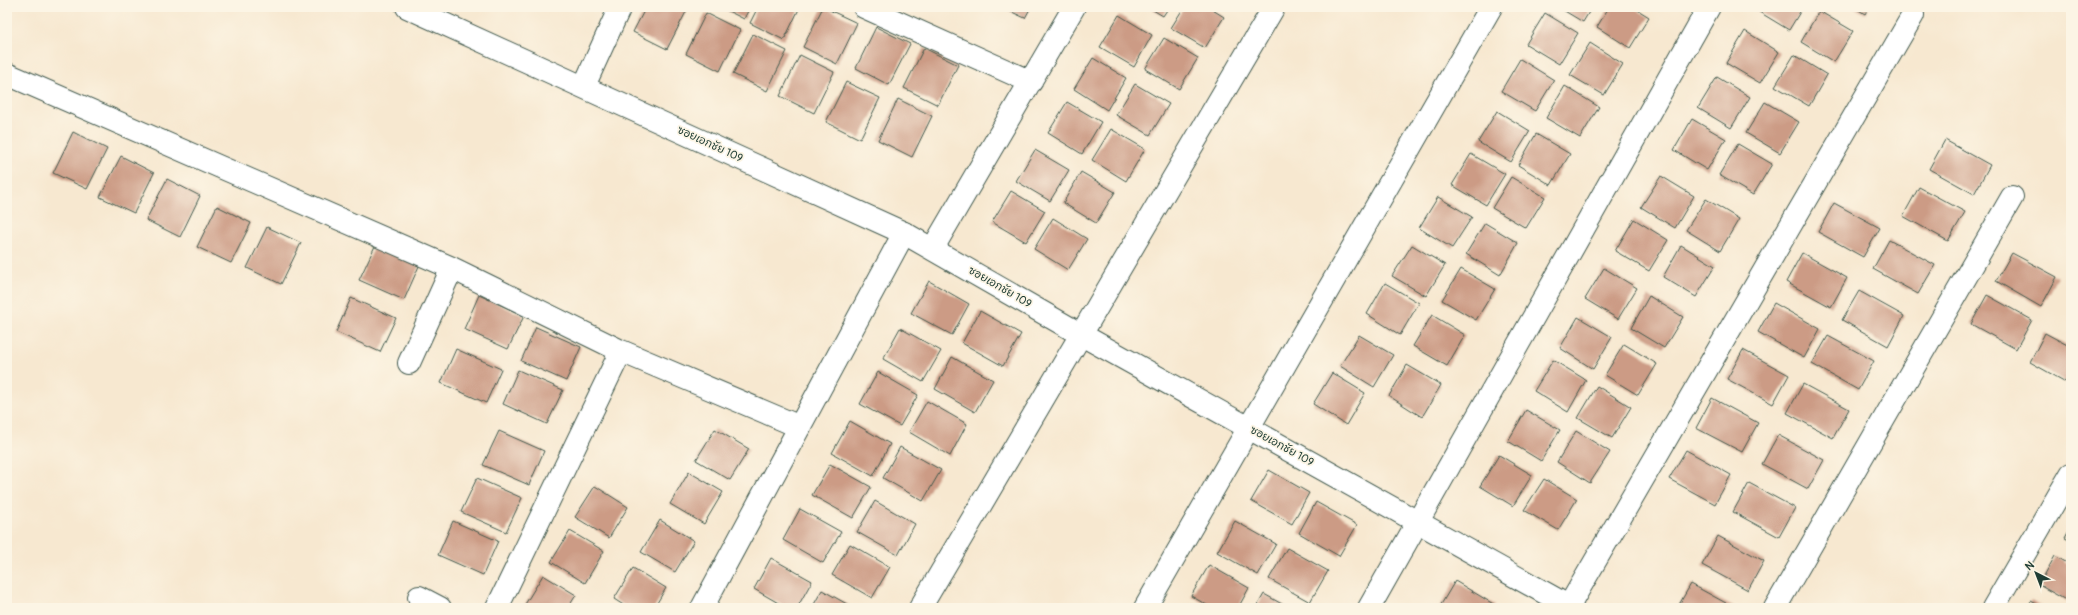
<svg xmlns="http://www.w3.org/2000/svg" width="2078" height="615" font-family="Pangolin,'Playpen Sans Thai',sans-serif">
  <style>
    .building { fill: #cc9b85 }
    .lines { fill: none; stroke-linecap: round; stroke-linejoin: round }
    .street-casing { stroke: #3f574b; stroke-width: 24 }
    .secondary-casing { stroke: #3f574b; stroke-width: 24 }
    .street { stroke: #fff; stroke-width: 22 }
    .secondary { stroke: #fff; stroke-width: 22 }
    .labels { text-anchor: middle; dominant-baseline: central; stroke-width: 3.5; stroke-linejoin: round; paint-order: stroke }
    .street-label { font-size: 11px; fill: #1f3d34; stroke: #fcf5e5 }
  </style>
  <rect width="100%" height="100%" fill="#fcf5e5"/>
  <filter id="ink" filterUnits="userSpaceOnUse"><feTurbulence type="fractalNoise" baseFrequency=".025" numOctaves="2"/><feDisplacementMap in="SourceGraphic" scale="8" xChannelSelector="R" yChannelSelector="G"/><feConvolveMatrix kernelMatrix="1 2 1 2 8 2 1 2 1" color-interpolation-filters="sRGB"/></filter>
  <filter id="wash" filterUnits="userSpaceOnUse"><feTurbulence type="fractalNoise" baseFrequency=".012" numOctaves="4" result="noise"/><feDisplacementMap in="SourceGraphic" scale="16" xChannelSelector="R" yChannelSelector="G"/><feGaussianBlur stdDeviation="0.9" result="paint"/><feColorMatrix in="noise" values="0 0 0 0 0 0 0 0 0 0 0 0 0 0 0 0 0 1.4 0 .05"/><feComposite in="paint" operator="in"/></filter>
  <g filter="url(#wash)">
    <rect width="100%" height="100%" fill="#f7e8d0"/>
    <g id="blocks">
      <path class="building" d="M646,7l42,1 -21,41 -34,-17z
        M720,7h30l-6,12z
        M758,7h42l-16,33 -34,-17z
        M823,7l34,16 -20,41 -34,-17z
        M1001,7h30l-6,11z
        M1148,7h21l-6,9z
        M1184,7h24l16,10 -19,31 -34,-20z
        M1558,7h34l-9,15z
        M1609,7h24l16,10 -19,31 -33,-21z
        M1757,7h46l-14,23 -33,-20z
        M1854,7h15l-4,7z
        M1819,11l34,20 -19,31 -33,-20z
        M706,13l34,17 -20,41 -34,-17z
        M1545,13l33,20 -19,31 -33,-20z
        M1119,15l33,20 -18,32 -34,-20z
        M876,27l34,17 -21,41 -33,-17z
        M1745,31l34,21 -19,31 -34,-20z
        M753,34l34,17 -20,40 -34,-17z
        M1164,38l34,20 -19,31 -34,-20z
        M1590,43l33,21 -19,31 -34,-20z
        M924,48l34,17 -20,40 -34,-17z
        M800,55l34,17 -20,41 -34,-17z
        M1794,55l33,20 -18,31 -34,-20z
        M1093,58l33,20 -19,32 -33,-21z
        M1520,59l34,21 -19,31 -34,-20z
        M1717,77l33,20 -19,31 -33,-20z
        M846,82l34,16 -20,41 -34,-17z
        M1135,84l34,20 -19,31 -34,-20z
        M1565,86l34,21 -19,31 -34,-20z
        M898,99l34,17 -20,41 -34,-17z
        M1067,102l34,20 -19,32 -34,-21z
        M1765,102l34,20 -19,31 -34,-20z
        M1497,111l33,20 -19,31 -33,-20z
        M1692,119l34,20 -19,31 -33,-20z
        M1111,129l34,20 -19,32 -34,-21z
        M73,132l34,17 -20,40 -34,-16z
        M1536,134l34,20 -19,31 -33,-20z
        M1945,140l45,25 -16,29 -45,-25z
        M1738,144l34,20 -19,31 -34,-20z
        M1035,150l34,20 -19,31 -34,-20z
        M1471,154l34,20 -19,31 -34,-20z
        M121,156l33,17 -20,40 -34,-16z
        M1081,172l34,20 -19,31 -33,-20z
        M1661,176l33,20 -19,32 -34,-21z
        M1511,177l34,20 -19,31 -34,-20z
        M167,179l33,17 -20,41 -34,-17z
        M1919,187l46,25 -17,29 -45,-25z
        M1011,191l34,20 -19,31 -34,-20z
        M1438,197l34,20 -20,31 -33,-20z
        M1706,199l33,20 -19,32 -34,-21z
        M1834,203l46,25 -17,29 -45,-25z
        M217,206l34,17 -20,40 -34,-16z
        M1053,218l34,21 -19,31 -34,-21z
        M1634,219l34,21 -19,31 -34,-20z
        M1485,223l33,20 -18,32 -34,-21z
        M267,227l34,16 -20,41 -34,-16z
        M1889,240l46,25 -17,29 -45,-25z
        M1412,245l33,20 -19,31 -34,-20z
        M1681,245l34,21 -19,31 -33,-20z
        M375,246l44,20 -15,34 -45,-20z
        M1802,253l45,25 -16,29 -45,-25z
        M2012,253l45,24 -16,30 -45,-26z
        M1604,268l33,20 -19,31 -33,-20z
        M1461,269l34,20 -19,31 -34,-20z
        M929,281l40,23 -17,31 -41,-22z
        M1385,283l34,20 -19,32 -33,-21z
        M1859,291l45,25 -16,30 -46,-26z
        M479,295l45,21 -16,33 -44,-20z
        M1987,295l45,25 -16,29 -45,-25z
        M1649,296l34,21 -19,31 -33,-20z
        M351,298l45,20 -16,34 -44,-20z
        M1774,303l46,26 -16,29 -46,-26z
        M980,311l41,23 -18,32 -41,-23z
        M1432,315l33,20 -18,31 -34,-20z
        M1578,317l34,20 -19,32 -33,-21z
        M536,327l45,20 -15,34 -45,-20z
        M900,328l41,23 -18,31 -40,-23z
        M2045,333l26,14v38l-41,-23z
        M1359,335l34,20 -19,32 -34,-21z
        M1828,336l46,25 -16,29 -46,-26z
        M1624,344l33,20 -19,31 -33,-20z
        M456,349l45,20 -15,34 -45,-20z
        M1743,350l46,25 -16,29 -46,-25z
        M952,357l41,23 -18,32 -40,-23z
        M1553,360l33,20 -18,32 -34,-21z
        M1407,365l34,20 -19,32 -33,-21z
        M518,370l45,20 -16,34 -44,-20z
        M878,372l40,23 -18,31 -40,-22z
        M1332,373l33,20 -19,32 -33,-21z
        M1803,384l46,25 -16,29 -46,-25z
        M1597,386l34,21 -19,31 -34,-20z
        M1712,398l46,25 -16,29 -46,-24z
        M927,401l40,23 -17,32 -41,-24z
        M1526,410l34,20 -19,31 -33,-20z
        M850,421l40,23 -17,32 -41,-23z
        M715,429l34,20 -19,31 -34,-20z
        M499,431l45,20 -15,34 -46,-20z
        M1576,431l34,21 -20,31 -33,-21z
        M1778,435l46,25 -16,29 -46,-25z
        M900,447l41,23 -18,31 -40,-23z
        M1686,450l45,25 -16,29 -46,-25z
        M1499,455l33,20 -19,31 -33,-20z
        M830,464l41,23 -18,31 -41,-23z
        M1269,470l40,23 -17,31 -41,-23z
        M689,472l34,20 -19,32 -34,-20z
        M477,478l45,20 -16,34 -45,-20z
        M1544,479l33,20 -19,31 -34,-20z
        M1749,483l46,25 -16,29 -46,-25z
        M595,486l33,21 -19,31 -34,-21z
        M875,501l40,23 -17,31 -41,-23z
        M1316,502l41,23 -18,31 -40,-23z
        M800,509l41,23 -18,31 -40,-23z
        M660,520l34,21 -19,31 -34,-20z
        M453,521l45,20 -15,34 -45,-20z
        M1235,521l41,23 -18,31 -41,-23z
        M2071,527v14l-6,-3z
        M570,531l34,20 -19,32 -34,-21z
        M1718,536l46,25 -16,29 -46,-25z
        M850,544l40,23 -18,31 -40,-23z
        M1287,548l41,23 -18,31 -41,-23z
        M2055,556l16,9v38l-32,-18z
        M771,558l41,23 -15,27h-10l-33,-19z
        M1209,565l40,23 -11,20h-26l-21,-12z
        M633,568l33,20 -12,20h-26l-14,-9z
        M543,575l33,20 -8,13h-41l-3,-2z
        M1455,581l40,24 -2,3h-54z
        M1691,584l44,24h-58z
        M822,590l32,18h-42z
        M1264,594l25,14h-33z
        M2031,601l13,7h-17z"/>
    </g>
  </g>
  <g filter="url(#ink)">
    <use href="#blocks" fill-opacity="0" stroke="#3f574b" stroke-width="1"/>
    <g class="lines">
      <defs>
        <path id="street" d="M864,7l167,75
          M7,74l445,194 169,83 179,76
          M584,86l36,-79
          M933,248l141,-241
          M409,363l43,-95
          M419,597l21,11
          M1569,606l344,-591
          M497,608l124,-257
          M702,608l202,-375
          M920,608l354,-601
          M1145,608l346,-601
          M1369,608l340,-601
          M1775,608l237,-411
          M1993,608l78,-134"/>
        <path id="secondary" d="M407,7l497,226 176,101 492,274"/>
      </defs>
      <use href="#street" class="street-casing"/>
      <use href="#secondary" class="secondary-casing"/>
      <use href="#street" class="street"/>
      <use href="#secondary" class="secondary"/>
    </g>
  </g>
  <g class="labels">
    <g class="street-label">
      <text transform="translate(710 144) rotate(25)">ซอยเอกชัย 109</text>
      <text transform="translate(1000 287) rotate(30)">ซอยเอกชัย 109</text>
      <text transform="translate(1282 446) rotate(29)">ซอยเอกชัย 109</text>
    </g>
  </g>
  <rect width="2078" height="615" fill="none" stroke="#fcf5e5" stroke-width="24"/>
  <g transform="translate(2036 573) rotate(318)" stroke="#fcf5e5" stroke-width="3" paint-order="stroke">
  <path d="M0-3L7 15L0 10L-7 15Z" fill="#1f3d34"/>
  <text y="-6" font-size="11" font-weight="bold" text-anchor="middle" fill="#1f3d34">N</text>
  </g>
</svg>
